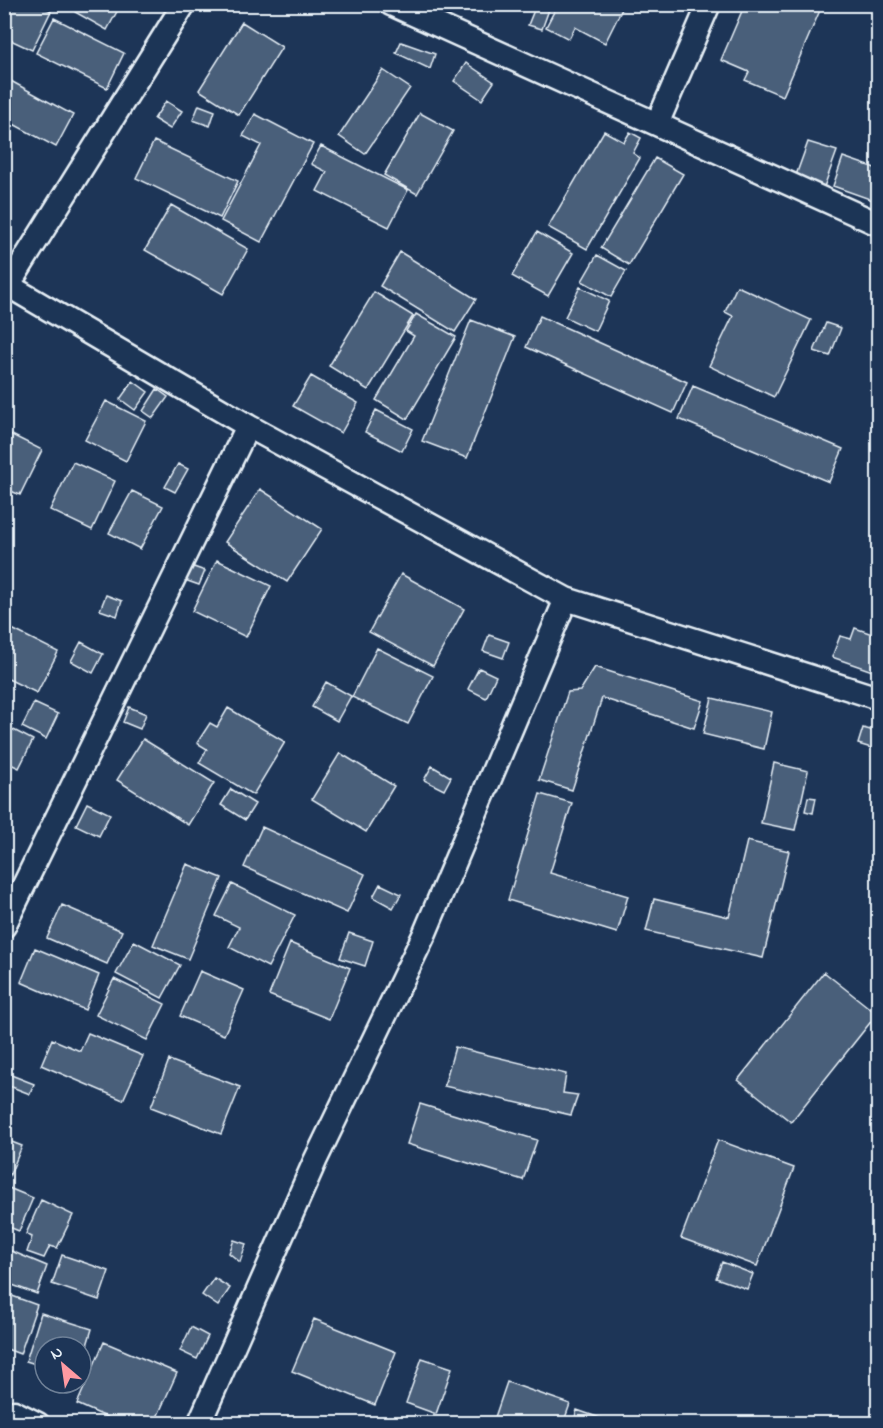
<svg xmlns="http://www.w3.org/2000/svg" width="883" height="1428" font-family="'Indie Flower',sans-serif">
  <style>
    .building { fill: #495e7a; stroke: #e8f1f8; stroke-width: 1.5 }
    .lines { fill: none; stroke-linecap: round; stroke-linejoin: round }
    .minor-casing { stroke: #e8f1f8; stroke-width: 27 }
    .minor { stroke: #1d3557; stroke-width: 22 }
  </style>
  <rect width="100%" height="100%" fill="#1d3557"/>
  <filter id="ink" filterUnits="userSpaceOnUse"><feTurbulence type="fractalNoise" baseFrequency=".0167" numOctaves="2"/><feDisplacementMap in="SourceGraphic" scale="12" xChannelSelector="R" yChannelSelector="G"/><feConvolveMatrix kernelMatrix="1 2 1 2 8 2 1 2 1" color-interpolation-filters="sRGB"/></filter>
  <g filter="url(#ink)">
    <path class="building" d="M4,4h33l14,7 -19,39 -28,-13z
      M79,4h42l-14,26 -32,-18z
      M523,4h28l-9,25 -14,-4 6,-15z
      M558,4h65l1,1 -19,38 -30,-16 -6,12 -23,-12z
      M745,4h66l10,4 -38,88 -38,-16 4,-8 -28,-12z
      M864,4h14v5z
      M54,18l70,35 -17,35 -71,-35z
      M242,22l40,25 -43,68 -40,-25z
      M401,42l34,12 -5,15 -34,-16z
      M466,63l28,19 -12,18 -28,-19z
      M383,70l27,18 -45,66 -26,-18z
      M9,80l64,35 -17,32 -52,-28v-30z
      M166,101l16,10 -12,18 -16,-10z
      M199,105l16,6 -5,15 -17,-6z
      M420,113l33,18 -36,63 -33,-19z
      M255,114l58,30 -52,98 -40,-21 40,-76 -18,-9z
      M604,131l20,11 6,-10 11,6 -8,15 7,5 -53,91 -39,-22z
      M154,141l84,40 -18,37 -84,-40z
      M808,142l29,9 -13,36 -29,-9z
      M321,146l87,44 -19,37 -72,-36 10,-19 -16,-8z
      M843,157l35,12v33l-45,-16z
      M655,158l28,16 -54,91 -28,-17z
      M171,205l77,44 -25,45 -78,-44z
      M537,232l36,21 -25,43 -36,-20z
      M400,252l76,47 -21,33 -75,-46z
      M597,255l29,16 -15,26 -29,-16z
      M737,286l74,34 -37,77 -65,-31 24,-50 -8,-4z
      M580,287l29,14 -14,30 -30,-14z
      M374,292l39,24 -45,74 -39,-24z
      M416,314l40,23 -49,82 -31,-19 38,-64 -8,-5z
      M540,316l147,66 -14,31 -147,-66z
      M471,320l44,17 -48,121 -45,-17z
      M826,323l15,5 -11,28 -16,-5z
      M311,376l47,27 -17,30 -48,-27z
      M133,381l15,11 -13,18 -15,-11z
      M693,386l150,63 -14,33 -150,-63z
      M157,389l11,8 -15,21 -10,-7z
      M106,401l40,20 -20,40 -41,-21z
      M376,410l37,19 -11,22 -37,-19z
      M4,431l38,19 -22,45 -16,-7z
      M73,462l42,19 -23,49 -42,-20z
      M178,464l10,5 -13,23 -10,-5z
      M260,489l62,40 -35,53 -62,-40z
      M132,491l31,15 -23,43 -31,-16z
      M217,560l54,26 -25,51 -54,-26z
      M188,565l17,6 -6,14 -17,-6z
      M401,574l63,35 -31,57 -64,-34z
      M106,595l16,6 -5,15 -17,-6z
      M4,625l54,27 -21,41 -33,-16z
      M855,628l23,8v37l-46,-16 8,-21 11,3z
      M489,635l20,7 -6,16 -20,-7z
      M81,642l22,12 -10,19 -22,-12z
      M377,648l56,28 -25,48 -56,-27z
      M595,667l108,34 -9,27 -92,-30 -30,92 -33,-10 29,-88 12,-1z
      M479,668l17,8 -10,22 -18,-9z
      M326,682l25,14 -14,25 -25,-14z
      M712,698l60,14 -8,37 -61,-15z
      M34,703l24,11 -12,25 -24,-12z
      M129,707l17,7 -6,15 -17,-7z
      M228,708l57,34 -32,53 -54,-32 8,-14 -10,-6 13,-20 7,4z
      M4,725l29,15 -14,28 -15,-7z
      M863,728l15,4v18l-20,-6z
      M143,739l71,44 -26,42 -71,-45z
      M340,753l54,33 -28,46 -54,-33z
      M774,763l34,8 -13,59 -34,-7z
      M432,766l19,11 -7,13 -20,-10z
      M231,789l24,15 -10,16 -24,-15z
      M540,794l32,9 -22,70 78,23 -11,37 -109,-33z
      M808,797l8,1 -3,15 -8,-2z
      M87,803l23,11 -11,22 -23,-11z
      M262,827l103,47 -18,39 -103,-46z
      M747,841l42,10 -26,107 -117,-27 8,-32 75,18z
      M187,864l35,14 -34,81 -35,-14z
      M232,884l63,31 -27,52 -39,-20 10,-20 -23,-11z
      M380,884l21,10 -8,14 -20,-11z
      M62,905l60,26 -15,33 -60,-26z
      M349,933l24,8 -8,25 -25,-8z
      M134,941l46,24 -18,33 -46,-24z
      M290,943l60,25 -21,51 -60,-24z
      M35,948l64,27 -14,35 -64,-28z
      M200,971l44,19 -20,45 -44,-19z
      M824,972l53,42 -86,108 -53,-42z
      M114,979l51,25 -18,36 -51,-25z
      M88,1033l55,23 -20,44 -82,-35 11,-26 28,12z
      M455,1047l111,27 -3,19 15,2 -7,20 -127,-29z
      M169,1060l71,27 -19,47 -70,-27z
      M6,1073l28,11 -4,10 -26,-10z
      M420,1104l117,36 -14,40 -116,-36z
      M4,1139l18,7 -13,31 -5,-2z
      M718,1140l76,28 -37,98 -76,-28z
      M4,1186l29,12 -14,33 -15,-6z
      M41,1200l32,15 -16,33 -7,-2 -6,12 -17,-6 5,-15 -6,-3z
      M234,1240l12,4 -6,18 -11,-9z
      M4,1248l43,18 -10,28 -33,-12z
      M62,1255l47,16 -10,29 -47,-16z
      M722,1262l31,12 -6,15 -31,-11z
      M214,1278l16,10 -12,18 -16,-11z
      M4,1293l33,12 -17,49 -16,-6z
      M41,1313l51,16 -11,36v-18h-36v20l-19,-6z
      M314,1319l82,33 -21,53 -83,-34z
      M191,1327l17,9 -11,23 -17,-8z
      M104,1342l73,31 -23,51h-32l-45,-20z
      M422,1358l30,10 -16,46 -30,-11z
      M507,1382l63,22 -7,20h-58l-11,-4z
      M577,1410l40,14h-44z"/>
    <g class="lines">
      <defs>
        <path id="minor" d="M391,4l487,220
          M657,124l52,-120
          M4,283l244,143 318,173 312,99
          M8,286l176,-282
          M4,926l244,-500
          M6,1424l8,-12 24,12
          M199,1424l116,-263 109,-226 142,-336"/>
      </defs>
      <use href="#minor" class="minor-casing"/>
      <use href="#minor" class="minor"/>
    </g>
  </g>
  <rect width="883" height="1428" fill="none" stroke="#1d3557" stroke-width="24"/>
  <rect x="12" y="12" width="859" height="1404" fill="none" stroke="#e8f1f8" stroke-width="2" filter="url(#ink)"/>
  <g transform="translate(63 1365) rotate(331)"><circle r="28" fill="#1d3557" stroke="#6e8097" stroke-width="1.5"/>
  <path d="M0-4.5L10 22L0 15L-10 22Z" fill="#ff9aa2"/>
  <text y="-9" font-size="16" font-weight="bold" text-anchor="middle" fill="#e8f1f8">N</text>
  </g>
</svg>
